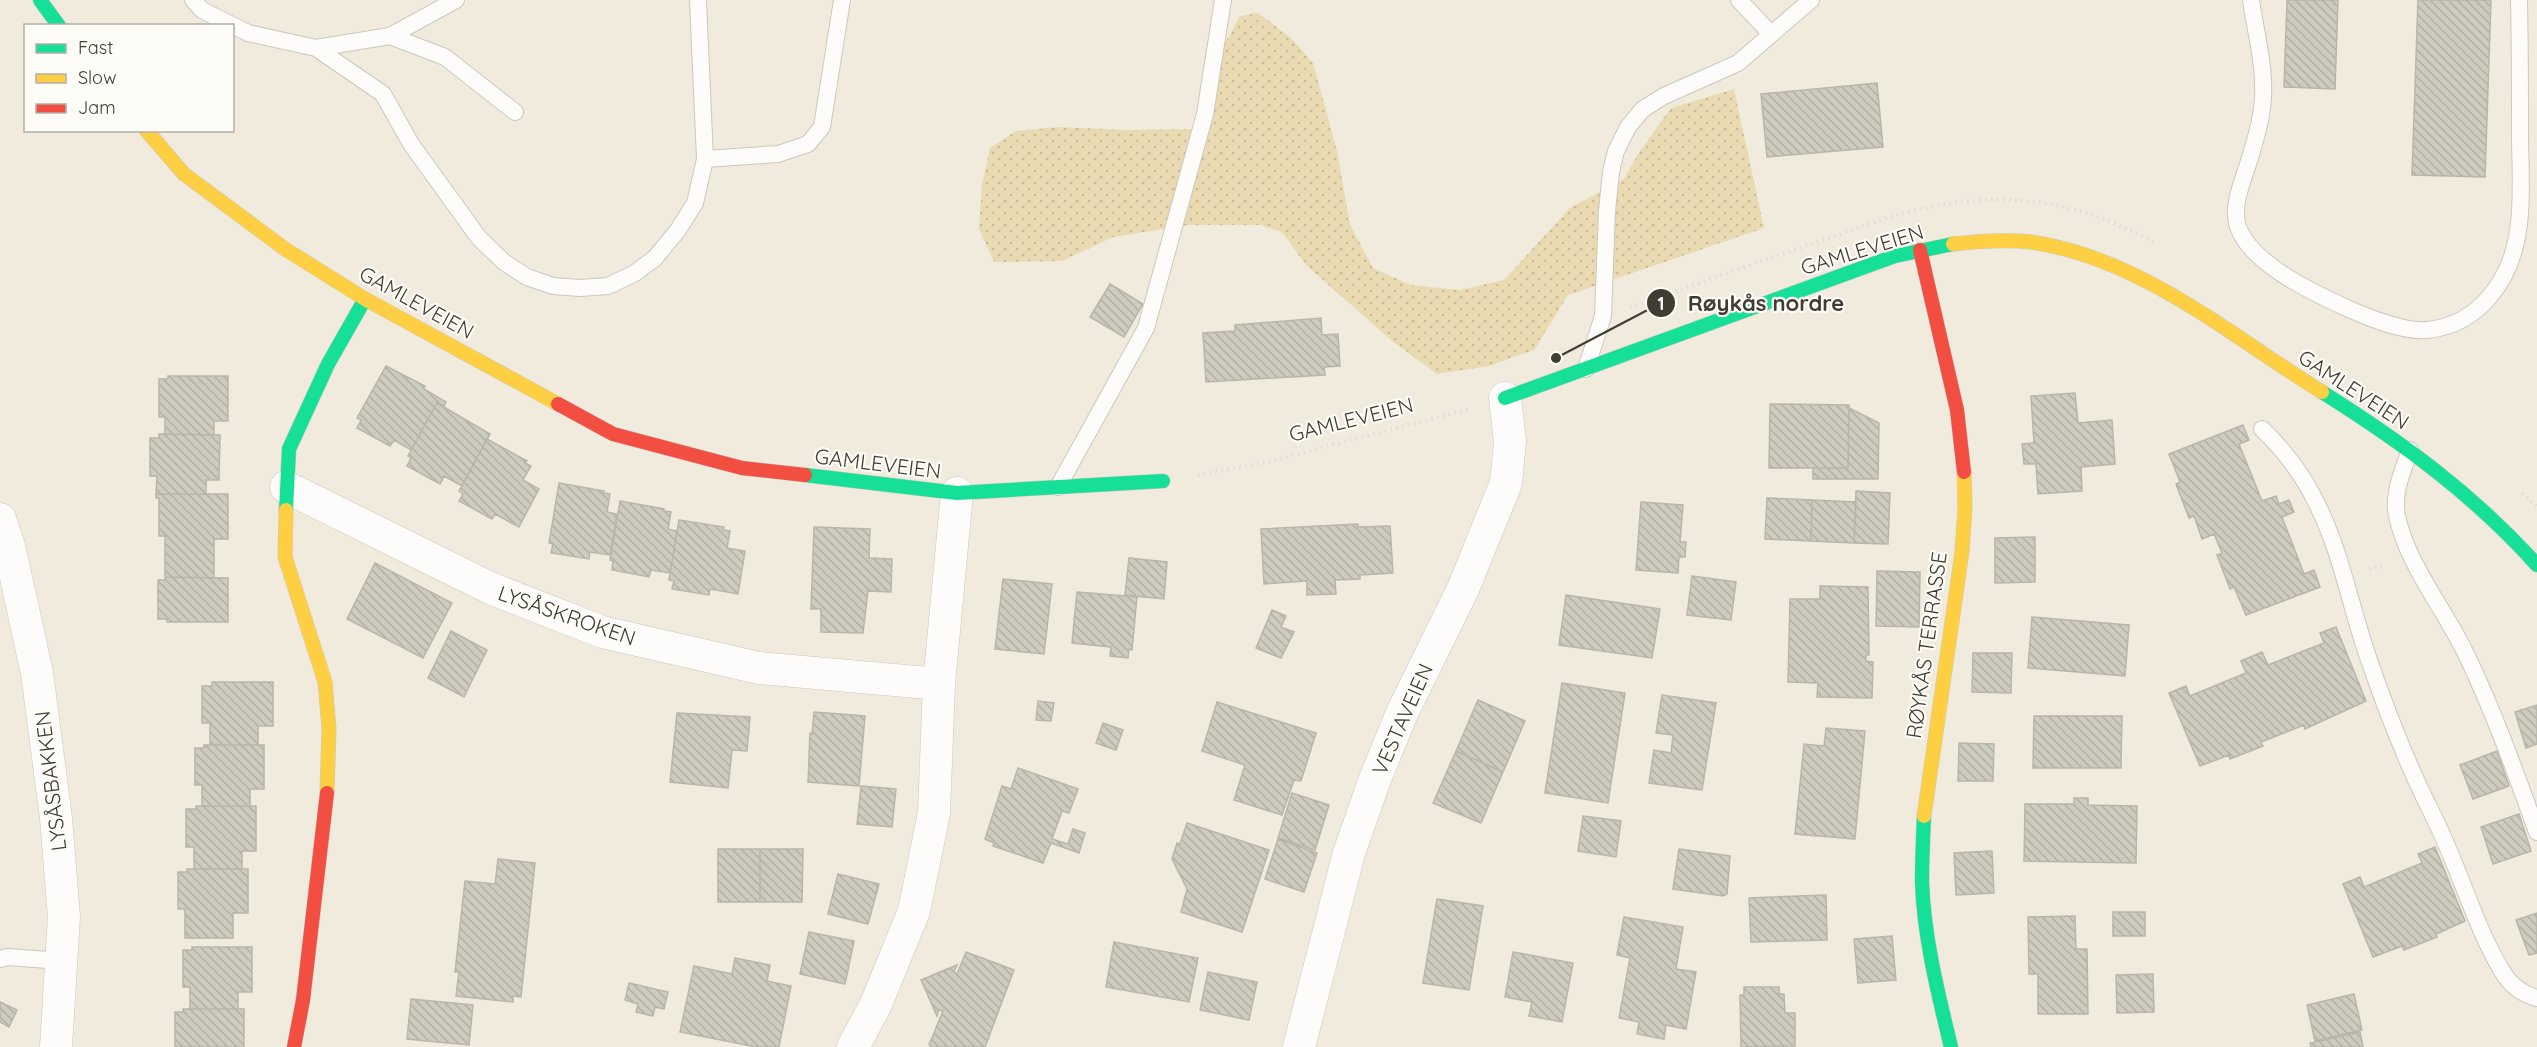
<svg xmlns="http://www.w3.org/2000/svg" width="2537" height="1047" font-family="Quicksand,sans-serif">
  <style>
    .grass { fill: url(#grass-dots) }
    .building { fill: url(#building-back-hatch); stroke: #b9b5aa; stroke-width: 1.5 }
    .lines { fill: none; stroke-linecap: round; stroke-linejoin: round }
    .lane-casing { stroke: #ccc8be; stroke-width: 18 }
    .street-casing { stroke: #ccc8be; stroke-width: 33 }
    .fast-casing { stroke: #ccc8be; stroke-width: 15 }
    .slow-casing { stroke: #ccc8be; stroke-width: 15 }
    .jam-casing { stroke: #ccc8be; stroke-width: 15 }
    .path { stroke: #dfddd9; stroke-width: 4; stroke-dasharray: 1.5 4.5; stroke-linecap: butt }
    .lane { stroke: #fdfcfa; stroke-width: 16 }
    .street { stroke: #fdfcfa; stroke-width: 32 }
    .fast { stroke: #16e098; stroke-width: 14 }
    .slow { stroke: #ffcf43; stroke-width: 14 }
    .jam { stroke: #f24e42; stroke-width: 14 }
    .labels { text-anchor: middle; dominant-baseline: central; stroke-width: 4.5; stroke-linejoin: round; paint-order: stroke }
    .street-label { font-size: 21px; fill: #403c32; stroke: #fefcf7 }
    .leader { fill: none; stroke: #403c32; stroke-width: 2 }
    .callout-dot { fill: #403c32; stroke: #fefcf7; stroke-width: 2 }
    .mark-label { font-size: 18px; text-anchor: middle; font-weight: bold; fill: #fff }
    .callout-label { font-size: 22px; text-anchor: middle; font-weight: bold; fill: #403c32; stroke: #fefcf7; stroke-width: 4.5; stroke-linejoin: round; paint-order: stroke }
  </style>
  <defs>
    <pattern id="grass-dots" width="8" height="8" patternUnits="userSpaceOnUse" patternTransform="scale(1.5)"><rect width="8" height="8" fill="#e9dab1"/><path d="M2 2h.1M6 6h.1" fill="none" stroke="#c9bc99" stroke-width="1.8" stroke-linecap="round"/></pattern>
    <pattern id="building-back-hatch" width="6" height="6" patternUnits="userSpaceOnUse" patternTransform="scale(1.5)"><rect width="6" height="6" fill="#cecbbf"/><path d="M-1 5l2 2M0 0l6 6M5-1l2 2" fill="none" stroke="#b2afa5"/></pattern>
  </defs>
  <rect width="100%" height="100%" fill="#f0ebdd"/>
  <path class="grass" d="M1258,13l32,24 23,26 24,88 13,74 23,43 38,17 48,5 45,-10 66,-72 54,-29 14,-25 33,-46 63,-19 30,139 -196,67 -34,55 -45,16 -52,8 -45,-33 -86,-76 -24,-33 -22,-7h-72l-75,12 -51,24 -68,1 -15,-33 3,-44 8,-37 26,-17 43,-4 67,3 82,-1 16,-84 16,-29z"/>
  <path class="building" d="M2287,0h51l-3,89 -51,-2z
    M2418,0h73l-6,177 -73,-2z
    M1877,83l6,64 -116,10 -6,-63z
    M1110,284l33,20 -19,33 -34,-20z
    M1321,318l1,17 16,-1 2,32 -16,1 1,8 -119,7 -3,-49 32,-2v-6z
    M386,366l39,20 -1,3 22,13 -2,4 -7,-3 -26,47 -17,-10 -4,6 -33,-18 4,-8 -4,-2z
    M168,376h60v45h-14v14l-49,-1v-17h-6v-38h9z
    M2075,393l3,30 34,-3 3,44 -34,3 1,24 -44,3 -2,-30h-12l-2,-20 12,-1 -3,-47z
    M437,403l53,31 -28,52 -18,-10 -4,8 -33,-18 4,-8 -3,-2z
    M1770,404l79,1 -1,63h-79z
    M1849,408l30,15 -1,56h-65v-11h35z
    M2243,425l6,15 -10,4 23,57 14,-5 3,8 10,-4 5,12 -12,5 22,57 10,-4 6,17 -74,28 -12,-28 -4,2 -13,-34 5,-2 -8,-19 -12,5 -8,-23 -5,2 -13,-34 4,-2 -11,-28z
    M159,434l61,1 -1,45h-13v14h-50l1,-18h-7v-38h9z
    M487,439l40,22 -2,2 6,3 -8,14 16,9 -20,38 -24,-13 -3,5 -33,-18 4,-7 -4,-3z
    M559,483l45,8 -1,2 7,1 -3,18 10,2 -7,41 -20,-3 -1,7 -38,-6 2,-9 -4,-1z
    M1856,491l34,2 -2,51 -34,-1z
    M156,494h72v45h-14v39l-49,-1v-41h-6v-38h-3z
    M1767,498l45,2 -1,41 -46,-2z
    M1812,500l44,2 -2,41 -43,-2z
    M620,501l44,8v2l7,1 -3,17 9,2 -7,42 -19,-3 -2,7 -37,-7 1,-9 -3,-1z
    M1641,502l42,3 -3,37h6l-1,15h-6l-1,16 -42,-3z
    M679,520l45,7 -1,3 7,1 -3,17 18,3 -7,43 -28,-5 -1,6 -37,-6 2,-8 -5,-1z
    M1358,524v3l32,-1 3,47 -33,2v4l-25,1 1,14 -29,1v-14l-43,3 -3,-55z
    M814,527l56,2 -1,29 23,1 -1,33 -23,-1 -5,42 -42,-1v-23h-10z
    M2035,537v45l-40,1v-45z
    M1129,558l38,4 -3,37 -39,-4z
    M375,563l77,40 -29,55 -76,-39z
    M1877,571l43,1 -1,55 -43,-1z
    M1692,576l44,6 -5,38 -44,-5z
    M165,577l63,1v44h-61v-3h-9v-39h7z
    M1003,579l49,5 -8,70 -49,-5z
    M1820,586l48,1 1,68h-3v6l7,1 -1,36 -55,-1 1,-14 -30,-1 2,-83h30z
    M1077,592l60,5 -5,53 -3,-1 -1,9 -18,-2 1,-9 -39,-4z
    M1566,595l94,14 -8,49 -93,-13z
    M1272,610l14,6 -5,11 13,5 -13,26 -25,-10z
    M2032,617l97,8 -4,51 -97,-8z
    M2336,627l30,74 -61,28 -1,-4 -43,17 2,4 -33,13 -1,-4 -29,11 -31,-73 17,-7 4,10 56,-23 -5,-12 21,-9 6,13 56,-22 -4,-10z
    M451,631l36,19 -23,47 -36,-19z
    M1973,653h39l-1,40 -39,-1z
    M212,682h61v44h-15v19h-48v-22h-8v-37h10z
    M1562,683l63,10 -17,110 -63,-10z
    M1662,695l54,8 -14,87 -53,-7 5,-33 17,3 2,-18 -17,-2z
    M1478,700l47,21 -22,51 -47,-21z
    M1038,701l16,2 -3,18 -15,-1z
    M1217,702l99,31 -15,48 -7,-1 -12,35 -48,-15 11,-35 -43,-14z
    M2537,705v39l-11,4 -11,-36z
    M814,712l51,4 -6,70 -51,-4 2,-49 2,1z
    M677,713l73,4 -3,34 -15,-1 -4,38 -58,-6z
    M2034,716h88l-1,52h-88z
    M1103,723l20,7 -7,20 -20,-7z
    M1826,728l39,3 -10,108 -60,-5 9,-90 20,2z
    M1959,743l35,1 -1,37h-35z
    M204,745h60v44h-14v17h-48v-21h-7v-37h9z
    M1456,751l47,21 -22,51 -48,-20z
    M2497,751l12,35 -36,13 -13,-34z
    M1018,768l60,21 -9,24 -7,-2 -10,28 16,5 5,-15 12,4 -6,20 -28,-10 -8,20 -50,-17 1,-3 -9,-4 17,-53 9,3z
    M861,786l35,3 -4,38 -35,-3z
    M1292,793l37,12 -14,45 -37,-12z
    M2074,798h14v7l49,1 -1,57 -112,-2 1,-57h49z
    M196,806h60v45h-14v18h-48v-22h-8v-38h10z
    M2519,814l12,37 -38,13 -12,-37z
    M1583,816l38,5 -5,36 -38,-6z
    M1187,823l82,27 -27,82 -61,-20 6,-23 -15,-30 5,-16 3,1z
    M1278,839l39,14 -13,39 -39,-13z
    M2435,847l30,74 -29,13 1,3 -33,13 -2,-4 -29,11 -30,-73 17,-7 4,10 58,-24 -4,-9z
    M718,849h42v53h-42z
    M760,849h43l-1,53h-42z
    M1679,849l51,7 -3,38 -4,2 -50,-7z
    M1992,851l2,42 -38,2 -2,-42z
    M498,859l37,4 -14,134 -8,-1v6l-57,-6 3,-24h-4l10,-91 30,3z
    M187,869h61v44h-15v25h-48v-29h-7v-37h9z
    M838,874l41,10 -11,40 -40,-10z
    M1826,895l1,45 -76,2 -2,-44z
    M1437,899l46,7 -14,84 -46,-7z
    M2113,912h32v24h-32z
    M2537,913v40l-8,2 -13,-35z
    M2075,916l1,33h11l1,65h-50v-40h-9l-1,-57z
    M1624,917l59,10 -7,42 20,3 -10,57 -20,-4 -2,14 -27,-5 2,-12 -20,-4 11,-60 -13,-3z
    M809,932l45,9 -9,43 -45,-10z
    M1892,936l4,44 -38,3 -4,-44z
    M1114,942l84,16 -9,44 -83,-15z
    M192,947h60v45h-14v17h-48v-22h-7v-37h9z
    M966,952l48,18 -29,77h-53l-3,-2 14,-34 -4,-1 -2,6 -16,-36 36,-15 -3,7 3,2z
    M1513,952l60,11 -11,59 -33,-6 3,-14 -27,-5z
    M735,958l35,7 -3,16 24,5 -12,61h-23l-76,-15 14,-66 38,8z
    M1208,972l49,10 -8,38 -49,-10z
    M2153,974l1,38 -37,1 -1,-38z
    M629,983l39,9 -4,17 -9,-2 -2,9 -17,-4 2,-8 -13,-4z
    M1744,987h35v7h5l1,19h10v33l-54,1 -1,-52h4z
    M2354,994l8,36 -47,11 -8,-36z
    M411,999l62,6 -4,40 -62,-6z
    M0,1002l17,8 -8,17 -9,-5z
    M183,1009h61v38h-69v-35h8z
    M2360,1032l3,15h-52l-1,-4z"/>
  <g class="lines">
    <defs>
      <path id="lane" d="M193,0l9,10 46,23 68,15 67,46 28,50 68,94 25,24 23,15 26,9 27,2 28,-2 27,-13 20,-15 23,-28 17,-27 10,-44 -7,-159
        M1739,0l32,34
        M2251,0c5,35 16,73 11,108 -2,18 -8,36 -13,53 -6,20 -18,45 -11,66 14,38 76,66 111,82 20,9 56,23 78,21 52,-5 84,-50 91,-99 5,-32 2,-67 2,-99 0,-44 0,-88 -1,-132
        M390,36l55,21 70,55
        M316,48l74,-12 66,-36
        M705,159l73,-5 30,-10 14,-17 20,-127
        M1586,369l17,-53 4,-105 4,-39 5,-21 12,-24 15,-18 21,-13 74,-33 73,-63
        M2262,429c23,22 40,44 54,73 25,49 34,103 52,155 14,41 30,83 48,123 10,22 22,44 31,66 18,41 32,87 55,125 8,14 20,23 35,27
        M2410,450c-7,21 -18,44 -13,66 10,48 48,94 69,138 28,58 49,117 71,178
        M1058,487l88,-159 59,-214 18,-114
        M0,959l8,-2 54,4"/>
      <path id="street" d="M286,487l204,101 112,44 157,36 180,16
        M0,519l9,27 28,127 19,145 8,99 -8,130
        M853,1047l23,-43 38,-93 20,-98 5,-129 18,-191
        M1299,1047l50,-194 26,-74 27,-66 61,-124 43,-106 4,-41 -5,-44"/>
      <path id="fast" d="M40,0l19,26
        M2322,392c81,51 151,102 215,173
        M1505,398l390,-142 58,-12
        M805,475l152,18 206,-12
        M286,510l3,-61 39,-85 37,-65
        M1924,816c-1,22 -2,44 -2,66 2,56 16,111 29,165"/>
      <path id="slow" d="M146,130l38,44 101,75 80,50 193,105
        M1953,244c26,-3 52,-5 78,-2 110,16 200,94 291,150
        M286,510l-1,47 40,125 4,47 -2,64
        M1924,816l38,-264 3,-44 -1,-36"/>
      <path id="jam" d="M1920,250l37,160 7,62
        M558,404l55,30 129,34 63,7
        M294,1047l9,-47 24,-207"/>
    </defs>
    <use href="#lane" class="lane-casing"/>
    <use href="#street" class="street-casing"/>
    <use href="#fast" class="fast-casing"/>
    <use href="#slow" class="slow-casing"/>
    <use href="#jam" class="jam-casing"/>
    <path class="path" d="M1630,307l256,-89c100,-29 176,-26 269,25
      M1198,475l73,-14 199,-52
      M2522,493l15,14
      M2369,569l16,-4"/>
    <use href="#lane" class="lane"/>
    <use href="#street" class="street"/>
    <use href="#fast" class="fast"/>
    <use href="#slow" class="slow"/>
    <use href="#jam" class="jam"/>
  </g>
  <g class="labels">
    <g class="street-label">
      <text transform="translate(1862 249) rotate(-17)">GAMLEVEIEN</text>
      <text transform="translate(417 302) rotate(29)">GAMLEVEIEN</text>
      <text transform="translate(2354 389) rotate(33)">GAMLEVEIEN</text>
      <text transform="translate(1351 419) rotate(-14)">GAMLEVEIEN</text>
      <text transform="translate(878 463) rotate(7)">GAMLEVEIEN</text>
      <text transform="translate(567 615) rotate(19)">LYSÅSKROKEN</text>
      <text transform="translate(1926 645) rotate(-82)">RØYKÅS TERRASSE</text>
      <text transform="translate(1402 719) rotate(-66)">VESTAVEIEN</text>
      <text transform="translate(50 781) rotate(-97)">LYSÅSBAKKEN</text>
    </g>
  </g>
  <path class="leader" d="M1556 358L1661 303"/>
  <g class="callout-dot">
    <circle cx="1556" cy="358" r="6"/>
    <circle cx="1661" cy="303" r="15"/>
  </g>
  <g class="mark-label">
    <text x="1661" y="310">1</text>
  </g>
  <g class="callout-label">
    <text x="1766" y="311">Røykås nordre</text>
  </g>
  <rect x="24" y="24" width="210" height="108" fill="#fefcf7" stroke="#b2afa8" stroke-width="1.5"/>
  <rect x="36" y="44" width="30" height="9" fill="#16e098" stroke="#b2afa8" stroke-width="1.5"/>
  <text x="78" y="54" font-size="18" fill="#403c32">Fast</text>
  <rect x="36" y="74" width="30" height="9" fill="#ffcf43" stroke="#b2afa8" stroke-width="1.5"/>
  <text x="78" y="84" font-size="18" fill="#403c32">Slow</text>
  <rect x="36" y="104" width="30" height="9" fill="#f24e42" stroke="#b2afa8" stroke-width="1.5"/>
  <text x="78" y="114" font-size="18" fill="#403c32">Jam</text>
</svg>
